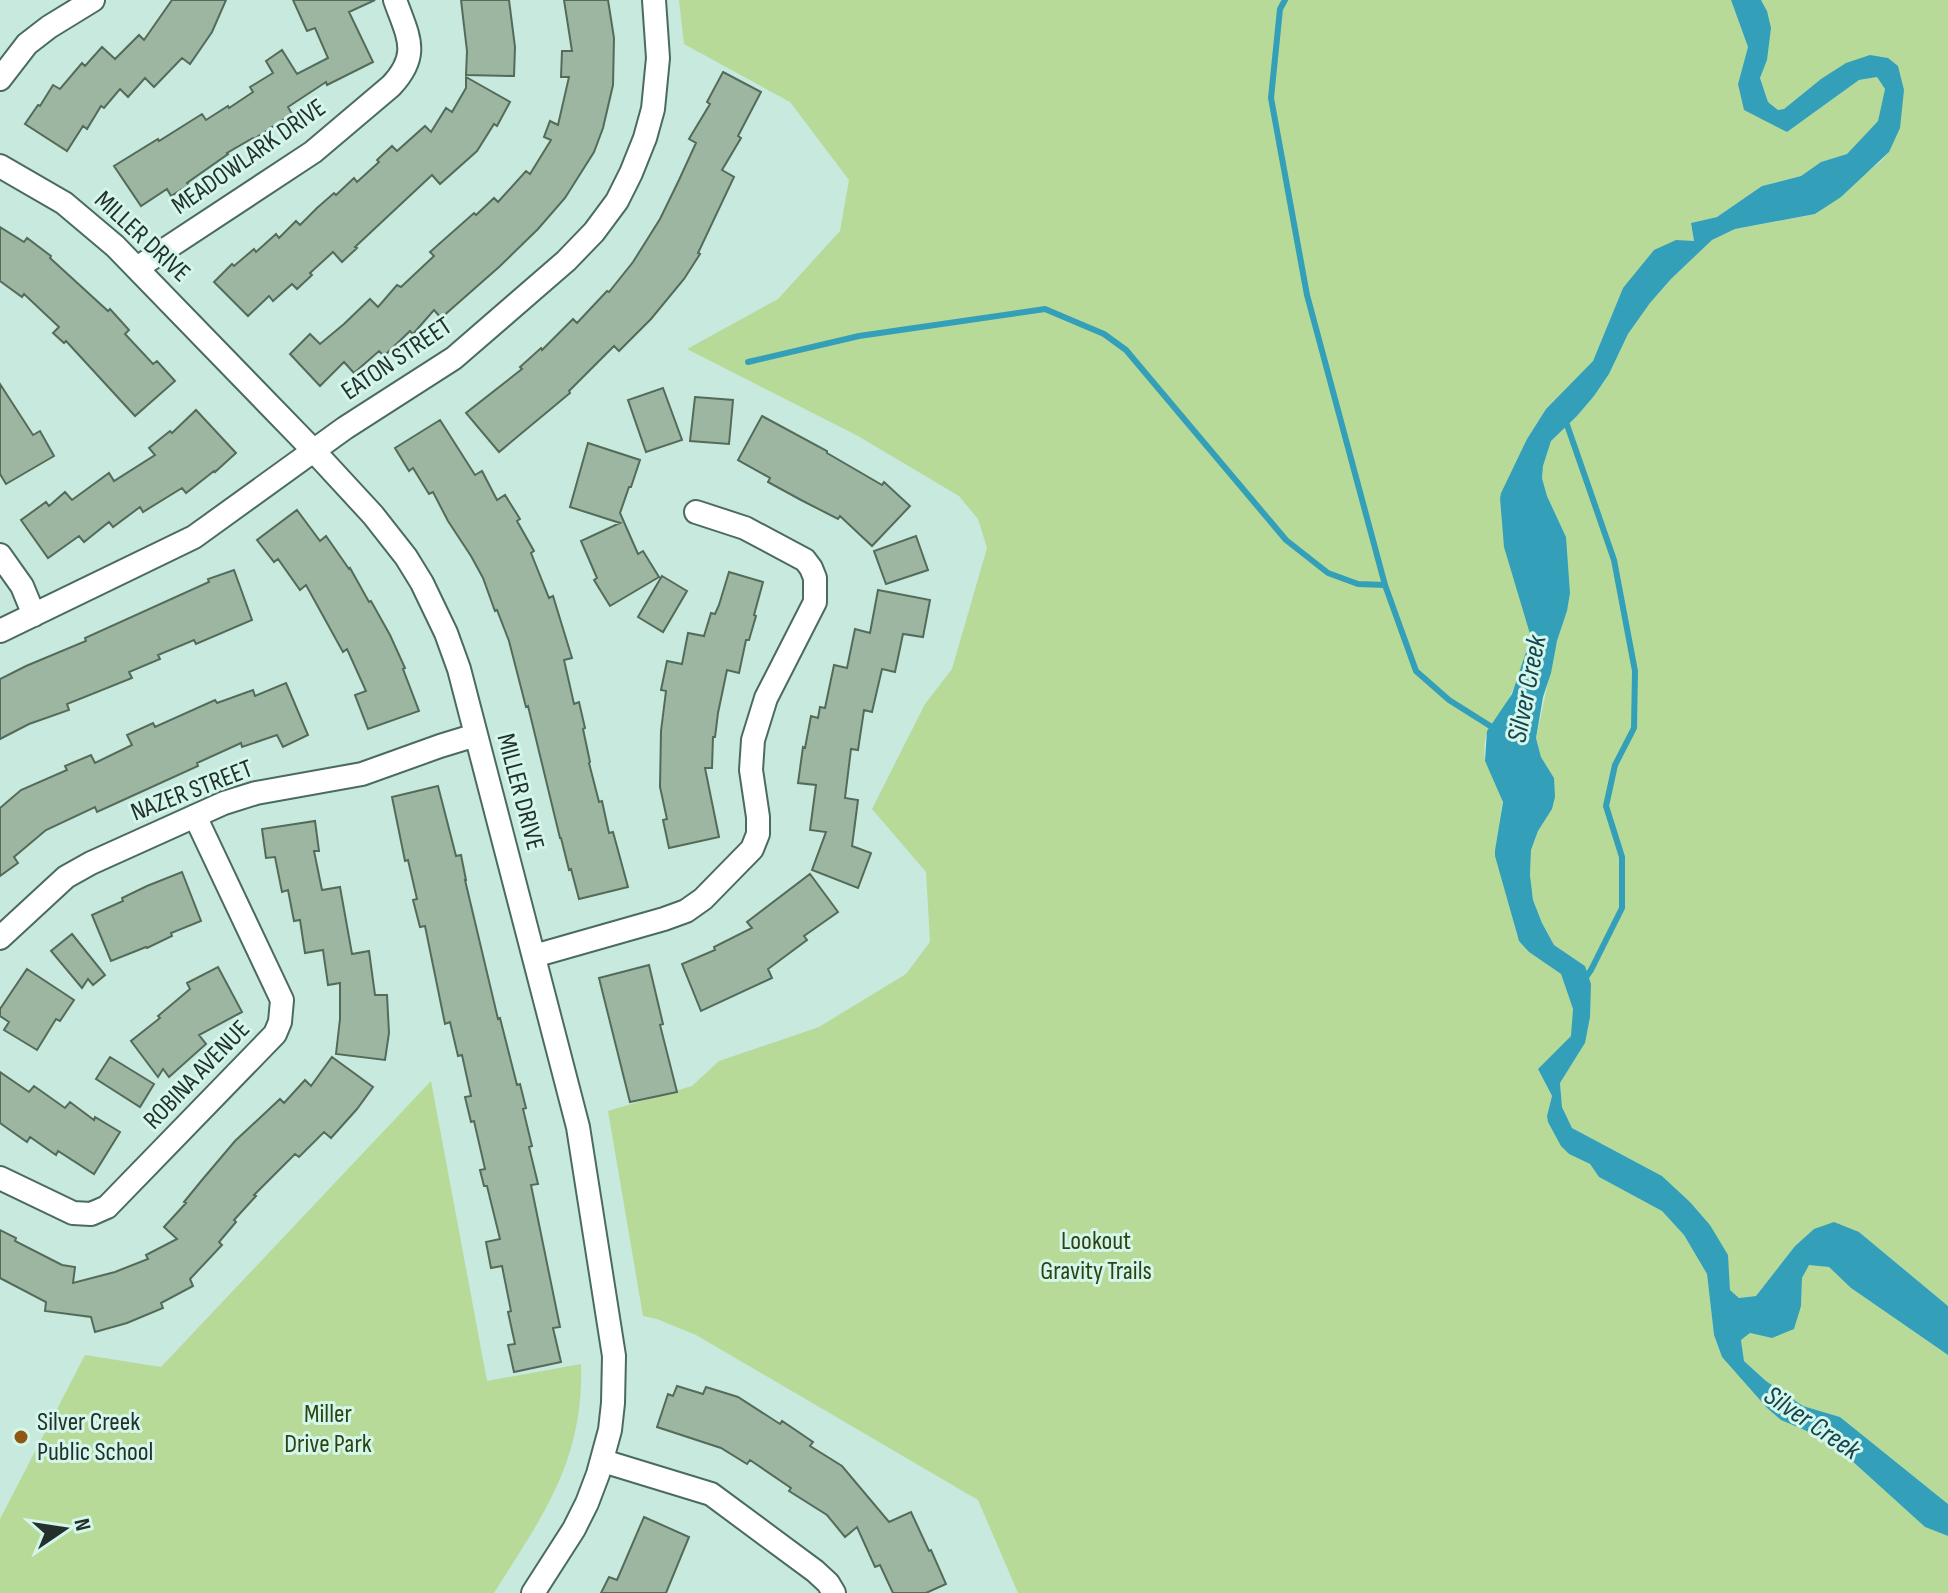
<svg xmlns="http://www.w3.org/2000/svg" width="1948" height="1593" font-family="'Sofia Sans Condensed',sans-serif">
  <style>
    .green { fill: #b8da98 }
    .water { fill: #349fb8 }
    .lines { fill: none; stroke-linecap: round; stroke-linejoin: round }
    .stream { stroke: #349fb8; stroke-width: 6 }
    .building { fill: #9db6a2; stroke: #546b5a; stroke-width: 2 }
    .minor-casing { stroke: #4b6a61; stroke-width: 26 }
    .minor { stroke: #fff; stroke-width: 22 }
    .poi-dot { fill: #905711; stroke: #d4f6eb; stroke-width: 3 }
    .labels { text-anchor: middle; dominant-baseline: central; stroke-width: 6; stroke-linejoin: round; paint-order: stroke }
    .street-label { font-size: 26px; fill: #23302c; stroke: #d4f6eb }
    .park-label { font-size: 26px; fill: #2d4312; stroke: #d4f6eb }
    .poi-label { font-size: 26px; fill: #23302c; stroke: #d4f6eb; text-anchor: start }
    .water-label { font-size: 28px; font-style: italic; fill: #15434e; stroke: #d4f6eb }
  </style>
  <rect width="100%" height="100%" fill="#c7e9de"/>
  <path class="green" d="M679,0h1052l17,47 -10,37 49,48 72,-52 18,-3 8,12 -7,32 -31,33 -26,8 -20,14 -39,10 -45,31 -26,6 3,18 -71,47 -30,73 -47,48 -19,30 -26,54 -1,5 30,136v6c-6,19 -11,39 -20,56 -13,27 -29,30 -25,65l18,38 -8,52 22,84 12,17 32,22 12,35 -1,27 -34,33 14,28 -5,19 22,38 21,10 9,13 63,34 22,24 23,39 7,61 8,22 45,51 14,12 49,21 95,86 23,9v57h-930l-40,-93 -282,-165 -39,-16 -14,-3 -35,-205 84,-25 27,-25 100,-34 87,-53 24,-32 -4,-70 -54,-63 53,-105 27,-35 35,-121 -9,-29 -19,-23 -101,-60 -171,-87 91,-50 62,-68 9,-51 -59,-78 -106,-58z
    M1761,0h187v1306l-89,-74 -45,-3 -19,17 -39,50 -17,2 -9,-8 -3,-35 -17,-30 -20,-23 -28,-26 -90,-48 -10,-21 -2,-24 25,-40v-77l-31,-21 -12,-22 -9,-23 -3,-25 1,-25 7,-19 14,-22 2,-31 -13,-21 -5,-19 21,-97 10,-30 -1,-74 -19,-41 -5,-18 1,-12 8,-25 26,-25 17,-20 15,-22 19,-40 22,-31 21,-24 41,-39 23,-11 81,-15 65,-53 8,-9 9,-86 -77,13 -37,30 -6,1 -10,-8 -8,-24 7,-18v-49z
    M431,1081l56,300 94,-17c3,97 -38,151 -87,229h-494v-74l85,-164 76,12z
    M1809,1264l20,3 22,21 97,67v149l-108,-87 -37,-11 -37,-25 -22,-20 -3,-21 9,-7 22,5 29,-32 1,-28z"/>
  <path class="water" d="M1731,0h30l6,11 4,17 -4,32 -7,18 8,24 10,8 6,-1 37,-30 25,-16 24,-8 18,3 10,8 6,24 -4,38 -11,24 -48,45 -26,17 -80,15 -23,11 -41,39 -21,24 -22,31 -19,40 -15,22 -17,20 -26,25 -8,25 -1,12 5,18 19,41 4,56 -3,18 -10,30 -6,32 -8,24 -7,41 5,19 13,21 1,19 -3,12 -14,22 -7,19 -1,25 3,25 9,23 12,22 31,21 6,18 -1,33 -5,26 -25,40 2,24 10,21 90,48 28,26 20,23 18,30 2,35 9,8 17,-2 39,-50 19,-17 20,-7 25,10 89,74v49l-97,-67 -22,-21 -20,-2 -7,13 -1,28 -7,23 -22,9 -22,-5 -9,7 3,21 22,20 37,25 37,11 108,87v32l-23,-9 -95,-86 -49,-21 -14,-12 -45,-51 -8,-22 -7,-61 -23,-39 -22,-24 -63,-34 -9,-13 -21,-10 -8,-8 -13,-24 -1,-6 5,-20 -14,-27 33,-33 2,-27 -12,-35 -32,-22 -10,-11 -24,-85v-6l8,-48 -18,-41 2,-30 25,-37 18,-54v-6l-26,-87 -4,-49 1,-5 26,-54 19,-30 47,-48 30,-73 31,-38 22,-10 18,1 -3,-18 26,-6 45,-31 39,-10 20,-14 26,-8 31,-33 7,-32 -8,-12 -18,3 -72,52 -43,-22 -6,-26 10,-37z"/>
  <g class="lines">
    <path class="stream" d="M1285,0l-5,9 -9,89 36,197 78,290 31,86 33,29 46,29
      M748,362l111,-26 186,-27 59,25 22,16 160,190 42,33 30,11 27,1
      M1565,419l49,141 21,111 -1,57 -19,37 -9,41 16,51v51l-31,62 -7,10"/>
  </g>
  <path class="building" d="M172,0h54l-14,32 -22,32 -8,-6 -28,29 -9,-9 -17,19 -8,-8 -16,19 -3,-2 -14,23 -4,-3 -16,25 -42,-27 13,-19 2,1 13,-21 7,4 22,-26 3,3 17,-19 13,12 24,-24 5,5z
    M293,0h82l-26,12 24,50 -46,23 -1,-3 -38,25 4,7 -38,25 -1,-1 -26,15 1,1 -41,29 2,2 -18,11 -4,-7 -26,17 -27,-40 44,-27 1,2 43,-27 4,6 22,-14 1,2 24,-16 -3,-5 23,-14 -7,-12 16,-11 15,24 31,-16 -13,-30 -8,3z
    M461,0h48l6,47 -1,29 -48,-1 1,-24z
    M564,0h44l6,38 -1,47 -10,43 -9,24 -29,46 -27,31 -39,38 -58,51 -7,-8 -21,24 -3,-3 -26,25 -5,-5 -25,22 -10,-11 -24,24 -30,-32 20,-20 10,10 24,-20 26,-25 8,8 19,-22 4,2 33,-31 -4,-4 44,-39 2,2 18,-17 4,4 28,-31 4,3 21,-34 -7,-3 6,-16 8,4 11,-48h-8l1,-26h10z
    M723,72l38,20 -23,44 3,2 -19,32 12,7 -36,76 2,1 -16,25 -33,40 -32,32 -5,-5 -45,45 1,2 -71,59 -33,-39 56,-44 -2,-2 21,-19 1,2 31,-31 4,4 30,-32 2,1 24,-30 27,-43 19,-39 17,-37 -7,-4 21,-35 -3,-2z
    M466,77l44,25 -13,24 -3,-2 -17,27 -37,33 -8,-9 -77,72 2,1 -15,14 -9,-10 -23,21 2,2 -15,14 -5,-5 -19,17 -4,-5 -21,20 -34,-34 18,-18 2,2 20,-17 2,3 20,-18 3,4 17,-17 4,4 17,-17 17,-15 2,2 18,-17 3,4 22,-20 -2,-2 15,-14 5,5 28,-25 6,6 15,-24 6,4 14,-24z
    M0,227l24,15 3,-4 24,18 -1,2 58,53 2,-2 19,21 -4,4 28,30 4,-3 18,20 -40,35 -69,-75 -2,2 -11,-10 6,-6 -35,-33 -2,3 -22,-16z
    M0,384l33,51 7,-4 14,25 -48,28 -6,-10z
    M663,388l19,52 -36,12 -18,-52z
    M695,397l38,3 -4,44 -39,-3z
    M196,410l40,43 -21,19 -1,-1 -28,22 -4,-5 -39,24 -3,-5 -27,20 -4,-5 -25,20 -5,-6 -31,22 -27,-38 25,-18 3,4 16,-14 7,8 37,-27 5,8 41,-26 -6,-7 21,-17 2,2z
    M762,416l65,35v2l55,32 2,-3 26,24 -38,40 -32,-30 -2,3 -37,-19 -33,-18 2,-4 -32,-18z
    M440,420l35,55 7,-4 15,29 8,-5 15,24 -3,2 17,30 -3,2 18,45 4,-2 19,62 -8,2 10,44 5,-2 6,26 -2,1 7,33 -1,1 10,39 3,-1 7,32 4,-1 15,55 -49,12 -8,-30 -2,1 -8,-32h-1l-32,-132 -2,1 -17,-66 -12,-31 -2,1 -12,-33 -12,-22 -23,-35 -15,-29 -4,2 -16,-26 -4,3 -14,-23z
    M588,443l52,17 -9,27h-2l-9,26 18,41 5,-3 16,26 -49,29 -16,-26 3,-2 -16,-37 39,-18 -50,-16z
    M297,510l23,31 6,-5 23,33 1,-1 19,34 2,-1 19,34 15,33 -2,1 16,42 -51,18 -13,-34 11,-4 -19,-42 -4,3 -37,-67 -6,5 -22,-31 -4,3 -17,-22z
    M916,536l12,34 -42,14 -12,-33z
    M234,570l18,50 -56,24 -2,-4 -36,15 2,4 -31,13 3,6 -65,26 2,6 -40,14 -29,15v-60l26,-13 60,-25 -1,-3 124,-56 -1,-3z
    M729,572l34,10 -9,33 2,1 -7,24h-3l-7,33 -12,-3 -9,43 -3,24h-2l-1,31h-7l14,69 -50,11 -6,-28 4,-1 -7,-32 1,-56 5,-40 -5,-1 6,-29 15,3 6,-31 16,3 7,-23 4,1 4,-9z
    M662,576l25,15 -24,41 -25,-15z
    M878,590l52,10 -7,37 -20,-3 -8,38 -13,-3 -10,43 -8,-2 -6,40 -7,-1 -6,49 13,2 -6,46 19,7 -13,35 -46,-18 14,-38 -16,-2 6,-45 -18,-2 5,-36 2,1 6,-32 7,2 2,-11 5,1 9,-43 13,3 8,-39 15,4z
    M286,683l22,52 -25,12 -6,-12 -35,12 -1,-4 -44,20 1,3 -77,35 -24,11 -2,-5 -49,23 -32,27 4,6 -18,13v-68l21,-18 46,-20 -2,-4 26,-11 4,8 37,-18 -5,-10 26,-12 2,4 60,-27 2,3 36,-13 2,6z
    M438,786l18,70 5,-1 5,25h-1l33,139 2,-1 17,67 3,-1 6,24 -3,1 9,37 -3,1 9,37 -7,1 29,142 -7,1 8,34 -47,10 -6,-27 7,-1 -7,-32 3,-1 -9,-45 -11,2 -5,-26 14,-3 -13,-53h-3l-4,-16 5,-1 -11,-48 -3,1 -6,-25 6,-1 -9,-41 -4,1 -8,-34 -5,2 -20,-98 -5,1 -7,-27 4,-1 -9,-39 -3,1 -13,-64z
    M315,821l4,30h-5l8,39 18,-3 12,67 17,-3 6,44h12l2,38 -4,27 -49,-6 4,-35v-36l-12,2 -5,-35 -18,3 -5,-33 -6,1 -6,-31 -6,2 -7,-35 -9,1 -4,-29z
    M182,872l19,49 -30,12 1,3 -25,12 -1,-1 -35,14 -19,-46 31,-14 -1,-3 25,-12z
    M810,874l28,38 -34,24 3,4 -39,29 4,9 -71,33 -19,-47 33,-14 -1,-3 38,-19 -5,-6z
    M72,934l33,41 -12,10 -5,-6 -6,9 -31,-37z
    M649,965l14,59 -3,1 17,67 -47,10 -31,-124z
    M218,967l24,45 -43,23 7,9 -37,33 -6,-8 -5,8 -27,-36 29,-23 -2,-2 32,-27 -3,-6z
    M27,969l47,31 -14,21 -4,-2 -19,31 -33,-20 5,-8 -9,-6v-7z
    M110,1057l44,27 -14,23 -44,-28z
    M332,1057l41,30 -16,22 -26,29 -7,-6 -25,25 -4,-3 -41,41 2,1 -22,24 2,2 -17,20 3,3 -32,34 3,7 -32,17 2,5 -36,15 -32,9 -4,-15 -46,-6 1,-9 -46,-24v-48l16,8 -1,3 47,24 13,2 -2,16 42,-11 33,-13 -2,-4 31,-16 -13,-12 22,-24 -2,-1 18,-22 33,-39 45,-42 4,4 21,-23 6,6z
    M0,1072l29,20 5,-6 31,22 5,-6 24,18 1,-3 25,15 -26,42 -36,-23 -2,4 -26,-18 -3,5 -27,-19z
    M677,1386l26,8 3,-7 32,10 42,27 2,-3 31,21 -3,4 32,20 47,56 22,-10 18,39 2,-1 15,34 -20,9h-33l-13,-28 -5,2 -18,-40 -12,10 -18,-22 -38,-24 2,-3 -41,-28 -3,4 -26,-16 -64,-21 11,-33 5,2z
    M644,1517l45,20 -23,56h-65l8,-16 8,3z"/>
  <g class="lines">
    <defs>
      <path id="minor" d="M0,79l27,-35 22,-17 44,-27
        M0,166l64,37 51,43 198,204 60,65 33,42 16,26 24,50 13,36 119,458 36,229 -1,47 -3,27 -12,44 -11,29 -13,26 -41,64
        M137,268l176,-116 78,-66c30,-32 17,-49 4,-86
        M0,555l22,31 12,29
        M0,631l194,-94 151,-109 109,-70 112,-97 28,-29 23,-31 14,-28 14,-35 8,-29 5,-51 -4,-58
        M0,938l66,-61 25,-14 133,-60 32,-10 106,-19 78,-28 36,-11
        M534,956l130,-37 22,-8 17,-12 49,-50 6,-15v-17l-7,-47 2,-30 13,-42 49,-96v-24l-4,-10 -6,-8 -60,-32 -49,-16
        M0,1178l73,35 18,1 16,-7 168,-173 5,-12 2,-22 -87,-184
        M603,1461l108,33 104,77 13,12 6,10"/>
    </defs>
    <use href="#minor" class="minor-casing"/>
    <use href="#minor" class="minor"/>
  </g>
  <circle class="poi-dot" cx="21" cy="1437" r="8"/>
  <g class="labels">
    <g class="street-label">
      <text transform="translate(249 157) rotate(-35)">MEADOWLARK DRIVE</text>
      <text transform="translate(142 237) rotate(43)">MILLER DRIVE</text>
      <text transform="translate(397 359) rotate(-34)">EATON STREET</text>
      <text transform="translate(192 791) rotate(-21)">NAZER STREET</text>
      <text transform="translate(520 792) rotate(75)">MILLER DRIVE</text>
      <text transform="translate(197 1075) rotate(-46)">ROBINA AVENUE</text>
    </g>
    <g class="park-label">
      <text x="1096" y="1241">Lookout<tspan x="1096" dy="30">Gravity Trails</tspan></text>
      <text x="328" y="1414">Miller<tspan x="328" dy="30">Drive Park</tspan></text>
    </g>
    <g class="poi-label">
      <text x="37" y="1422">Silver Creek<tspan x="37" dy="30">Public School</tspan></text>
    </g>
    <g class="water-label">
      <text transform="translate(1527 689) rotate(-79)">Silver Creek</text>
      <text transform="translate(1812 1423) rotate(34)">Silver Creek</text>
    </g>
  </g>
  <g transform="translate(64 1529) rotate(77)" stroke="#d4f6eb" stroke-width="6" paint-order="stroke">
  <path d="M0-6L14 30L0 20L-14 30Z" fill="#23302c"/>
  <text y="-12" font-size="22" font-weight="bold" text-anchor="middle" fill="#23302c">N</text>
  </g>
</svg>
